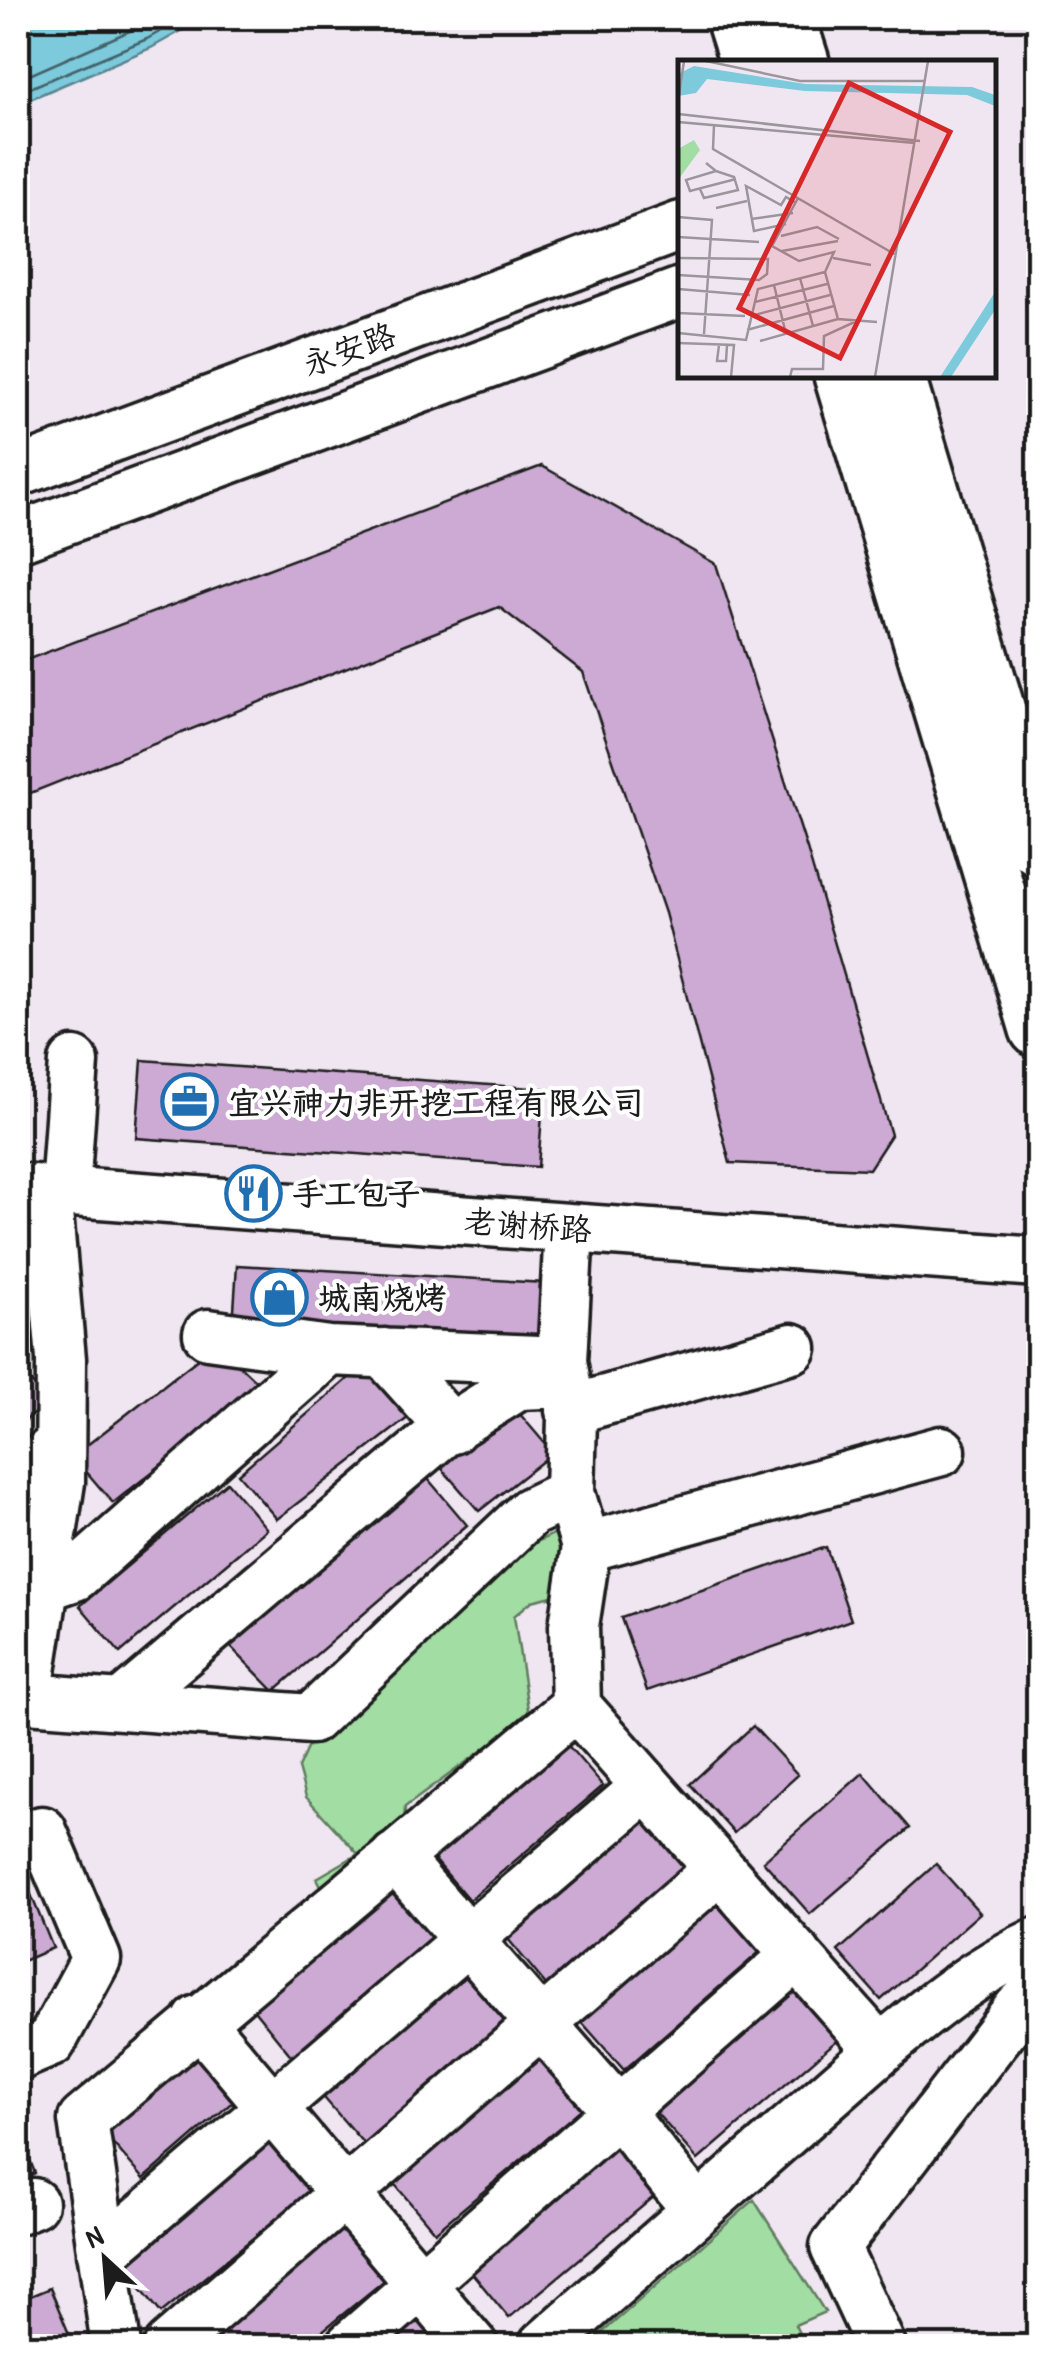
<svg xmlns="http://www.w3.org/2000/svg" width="1056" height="2364" font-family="'Patrick Hand','LXGW WenKai TC',sans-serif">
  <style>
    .green { fill: #a2dda3; stroke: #5f7c60; stroke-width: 2.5 }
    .water { fill: #7dcadc; stroke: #56848f; stroke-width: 2.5 }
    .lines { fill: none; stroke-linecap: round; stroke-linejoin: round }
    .shore { stroke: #436269; stroke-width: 2.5 }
    .building { fill: #ccaad4; stroke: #1c1c1c; stroke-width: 2.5 }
    .minor-casing { stroke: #1c1c1c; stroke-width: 55 }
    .major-casing { stroke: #1c1c1c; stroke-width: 62 }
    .minor { stroke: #fff; stroke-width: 48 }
    .major { stroke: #fff; stroke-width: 55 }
    .labels { text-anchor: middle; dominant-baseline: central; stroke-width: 8; stroke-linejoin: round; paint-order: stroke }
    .street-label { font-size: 32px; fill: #1c1c1c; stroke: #fff }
    .poi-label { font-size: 32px; font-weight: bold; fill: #1c1c1c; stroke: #fff; text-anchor: start }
    .inset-road { fill: none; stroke: #9b959c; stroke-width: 2.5 }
    .view { fill: #d62828; fill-opacity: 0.15; stroke: #d62828; stroke-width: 5 }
    .inset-edge { fill: none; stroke: #1c1c1c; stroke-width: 5 }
  </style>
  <rect width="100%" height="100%" fill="#f0e6f2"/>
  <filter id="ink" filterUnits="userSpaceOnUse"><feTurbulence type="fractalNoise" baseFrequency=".01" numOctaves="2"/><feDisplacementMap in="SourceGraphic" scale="20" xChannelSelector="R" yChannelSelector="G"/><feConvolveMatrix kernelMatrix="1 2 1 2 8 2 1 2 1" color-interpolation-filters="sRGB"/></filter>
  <g filter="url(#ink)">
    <path class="green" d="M553,1534l9,2 2,57 -32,8 -18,15 15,100 -124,91 -2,32 -75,61 -11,-22 41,-24 -52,-57 -8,-29 15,-33 213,-188z
      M754,2200l71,112 -30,13 10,21h-218z"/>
    <path class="water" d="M38,18h166l-53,30 -133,56v-78z"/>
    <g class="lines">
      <path class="shore" d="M18,80l141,-62
        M18,93l129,-54 37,-21"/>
    </g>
    <path class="building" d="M542,466l174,98 91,285 84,286 -22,34 -139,-6 -65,-250 -82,-241 -84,-65 -481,191v-135z
      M142,1060l402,29 -6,78 -402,-29z
      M237,1265l308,18 -4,60 -308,-18z
      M217,1344l44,42 -148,117 -40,-47z
      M18,1366l29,36 -29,25z
      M363,1366l46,51 -132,102 -39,-45z
      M507,1399l46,54 -74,58 -42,-48z
      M423,1473l44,52 -193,166 -49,-50z
      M227,1482l40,47 -147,124 -40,-47z
      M826,1547l25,73 -204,71 -26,-73z
      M753,1726l45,49 -64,58 -44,-49z
      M559,1735l44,51 -134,114 -44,-52z
      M863,1773l47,55 -100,86 -47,-53z
      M653,1807l44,53 -150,126 -44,-53z
      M18,1863l35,85 -35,15z
      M936,1864l44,49 -99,87 -43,-49z
      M397,1879l47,58 -151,121 -46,-57z
      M725,1893l45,50 -146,127 -44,-50z
      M464,1967l45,53 -145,124 -45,-52z
      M803,1978l46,52 -151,130 -46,-52z
      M197,2038l47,54 -100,87 -47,-54z
      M542,2043l49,58 -156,131 -49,-58z
      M272,2129l46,56 -157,128 -46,-57z
      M18,2130l17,43 -17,7z
      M616,2135l46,55 -153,128 -46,-56z
      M350,2213l47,57 -93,76h-117z
      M50,2288l24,58h-56v-45z
      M421,2302l37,44h-89z"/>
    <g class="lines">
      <defs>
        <path id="minor" d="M18,472l663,-246
          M18,537l663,-245
          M18,1188l1020,74
          M46,1190l15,169 -1,123 -33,216 284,21 219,-207 40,-19 16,54 -12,79 2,80 304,344c50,-42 98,-81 158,-108
          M65,1191l9,-129
          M569,1228l-7,133 10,56 -2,76
          M208,1334l121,17
          M384,1353l68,76
          M570,1410l222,-62
          M18,1479l42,-35
          M586,1547l355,-96
          M45,1586l30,-10 254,-225 233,10
          M121,1705l320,-271 78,-49 46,-2
          M18,1841l24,-10 54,128 -45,83 -33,14
          M395,1857l223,254 79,99
          M198,2020l275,326
          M18,2209l15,-6
          M102,2253l543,-465
          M116,2346l-33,-226 493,-414
          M169,2346l550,-477
          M350,2346l447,-391
          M543,2346l337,-296
          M881,2346l-46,-99 184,-239 19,-19"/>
        <path id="major" d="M734,18l14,44
          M787,18l14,44
          M842,375l196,654
          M896,375l142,472"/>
      </defs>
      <use href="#minor" class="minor-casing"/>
      <use href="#major" class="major-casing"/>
      <use href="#minor" class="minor"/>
      <use href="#major" class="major"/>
    </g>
  </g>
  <defs>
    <symbol id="office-ring" viewBox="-11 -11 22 22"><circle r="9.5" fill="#fff" stroke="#1f6fb2" stroke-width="1.5"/><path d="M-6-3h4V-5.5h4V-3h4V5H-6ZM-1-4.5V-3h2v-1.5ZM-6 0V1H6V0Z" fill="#1f6fb2"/></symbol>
    <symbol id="restaurant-ring" viewBox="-11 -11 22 22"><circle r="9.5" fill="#fff" stroke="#1f6fb2" stroke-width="1.5"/><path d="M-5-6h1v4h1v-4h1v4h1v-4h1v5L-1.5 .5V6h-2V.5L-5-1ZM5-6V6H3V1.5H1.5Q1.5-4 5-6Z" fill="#1f6fb2"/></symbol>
    <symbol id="shop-ring" viewBox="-11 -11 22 22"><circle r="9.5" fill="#fff" stroke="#1f6fb2" stroke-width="1.5"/><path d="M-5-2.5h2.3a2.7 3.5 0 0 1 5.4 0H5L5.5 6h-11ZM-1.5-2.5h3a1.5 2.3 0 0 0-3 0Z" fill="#1f6fb2"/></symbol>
  </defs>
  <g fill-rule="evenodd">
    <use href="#office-ring" x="158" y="1070" width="63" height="63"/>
    <use href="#restaurant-ring" x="222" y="1162" width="63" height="63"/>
    <use href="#shop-ring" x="248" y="1266" width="63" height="63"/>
  </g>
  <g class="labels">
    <g class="street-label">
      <text transform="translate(349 349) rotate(-20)">永安路</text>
      <text transform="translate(528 1225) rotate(4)">老谢桥路</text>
    </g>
    <g class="poi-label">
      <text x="228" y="1102">宜兴神力非开挖工程有限公司</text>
      <text x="292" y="1193">手工包子</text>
      <text x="318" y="1297">城南烧烤</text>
    </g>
  </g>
  <g transform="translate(678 60)">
    <rect width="318" height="318" fill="#f0e6f2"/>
    <path d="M16,80l6,10 -22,30v-31z" fill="#a2dda3"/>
    <path d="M16,6l111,18 167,3 23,8v11l-28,-11 -162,-4 -98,-12 -11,14 -18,3v-22zM317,232v18l-44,67h-11z" fill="#7dcadc"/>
    <path class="inset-road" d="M28,1l94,20h125M0,42l6,-41M0,54l242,27M0,62l237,21M36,65l-1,24 183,106M28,103l10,8 -30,9 4,11 46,-12M22,129l4,9 34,-8 -4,-13 -18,-6M120,138l-26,48 27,15 35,-9 -9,20 13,47 39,3M38,148l31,-7M0,157l34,3 -8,114M73,159l42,-6M108,164l-32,7 -8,-45 35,19 5,-8 10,6M103,176l36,-9 22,12M0,177l81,5M104,191l56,-10M0,198l90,1 -1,15 -8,6 -81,-5M155,198l38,7M122,218l13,48M96,225l12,49M0,229l72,6M77,242l72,-18M0,253l67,3M73,256l79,-21M69,270l87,-24M0,273l68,7 12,-51 67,-17M82,281l78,-22M0,283l56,2 -3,32M41,285l-2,16h9l1,-16M112,317l2,-8h31l1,-33 37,-17M197,317l53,-316"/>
    <path class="view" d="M171,23l101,49 -110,226 -101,-50z"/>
    <rect width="318" height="318" class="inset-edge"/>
  </g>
  <rect width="1056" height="2364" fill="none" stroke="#fff" stroke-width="60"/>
  <rect x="30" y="30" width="996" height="2304" fill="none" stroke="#1c1c1c" stroke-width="4" filter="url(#ink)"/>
  <g transform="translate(105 2259) rotate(334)" stroke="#ffffff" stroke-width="8" paint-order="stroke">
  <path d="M0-8L18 38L0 25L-18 38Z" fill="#1c1c1c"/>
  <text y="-15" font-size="28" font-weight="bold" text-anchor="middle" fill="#1c1c1c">N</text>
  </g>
</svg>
